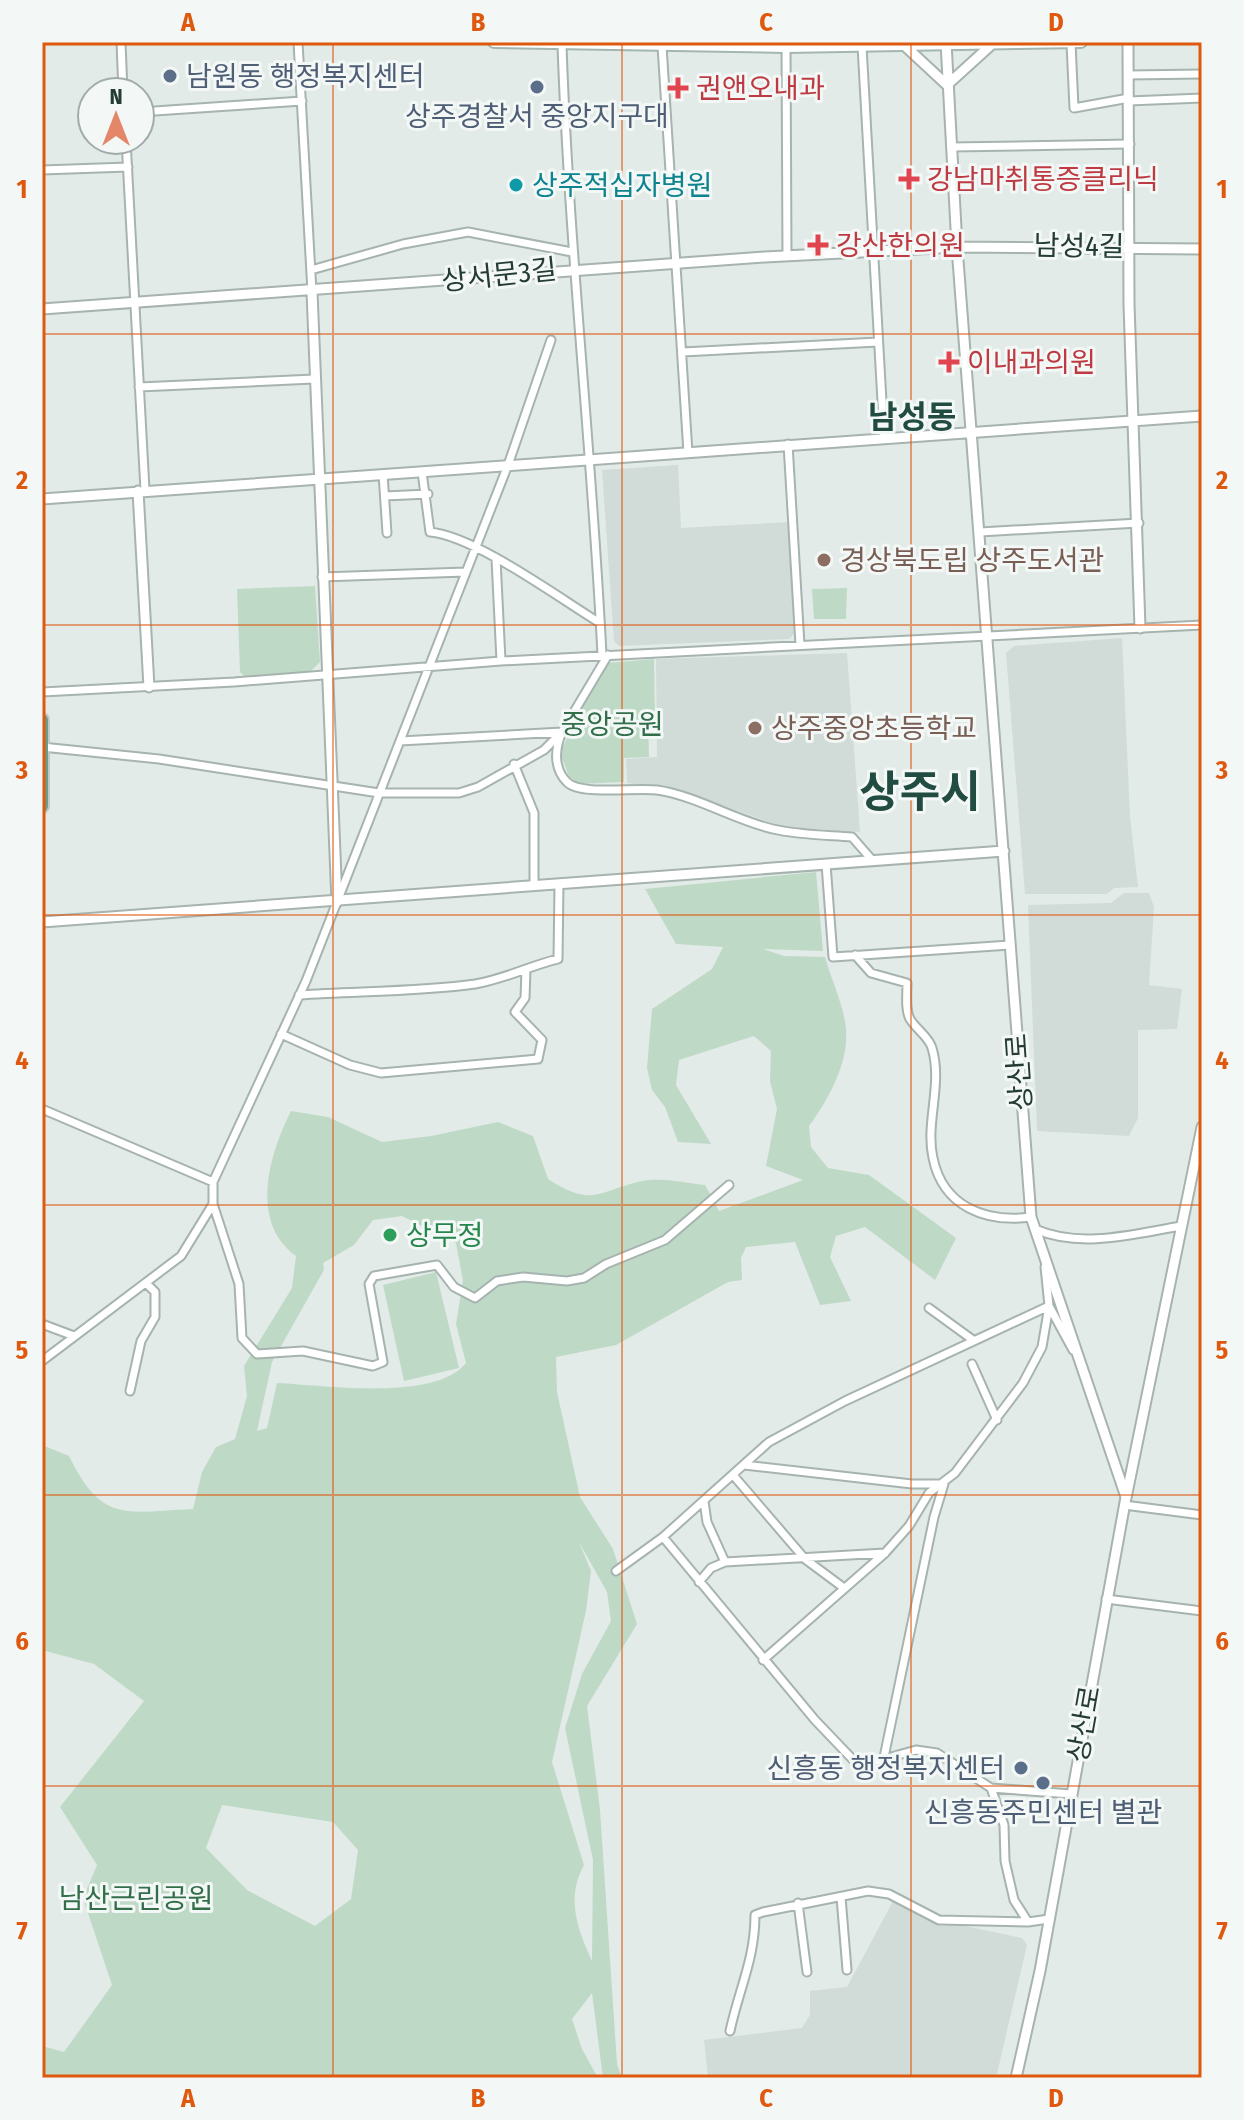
<svg xmlns="http://www.w3.org/2000/svg" width="1244" height="2120" font-family="'Fira Sans Condensed','Noto Sans KR',sans-serif">
  <style>
    .built { fill: #d1dbd7 }
    .green { fill: #bedac6; fill-rule: evenodd }
    .lines { fill: none; stroke-linecap: round; stroke-linejoin: round }
    .minor-casing { stroke: #a6b3af; stroke-width: 11 }
    .tertiary-casing { stroke: #a6b3af; stroke-width: 13 }
    .secondary-casing { stroke: #a3b6af; stroke-width: 14 }
    .primary-casing { stroke: #c2c8c6; stroke-width: 16 }
    .minor { stroke: #fff; stroke-width: 7 }
    .tertiary { stroke: #fff; stroke-width: 9 }
    .secondary { stroke: #fff; stroke-width: 10 }
    .primary { stroke: #6c9c90; stroke-width: 12 }
    .grid { fill: none; stroke: #de580e; stroke-width: 2; stroke-opacity: 0.55 }
    .service-dot { fill: #5c6f8a; stroke: #f3f8f6; stroke-width: 3 }
    .health-dot { fill: #e0444e; stroke: #f3f8f6; stroke-width: 3 }
    .culture-dot { fill: #0f9aa8; stroke: #f3f8f6; stroke-width: 3 }
    .education-dot { fill: #8d6e63; stroke: #f3f8f6; stroke-width: 3 }
    .leisure-dot { fill: #2e9e5b; stroke: #f3f8f6; stroke-width: 3 }
    .labels { text-anchor: middle; dominant-baseline: central; stroke-width: 6; stroke-linejoin: round; paint-order: stroke }
    .service-label { font-size: 28px; fill: #4e5e75; stroke: #f3f8f6 }
    .health-label { font-size: 28px; fill: #be3a42; stroke: #f3f8f6; text-anchor: start }
    .culture-label { font-size: 28px; fill: #0d838f; stroke: #f3f8f6; text-anchor: start }
    .street-label { font-size: 28px; fill: #253b35; stroke: #f3f8f6 }
    .education-label { font-size: 28px; fill: #785e54; stroke: #f3f8f6; text-anchor: start }
    .park-label { font-size: 28px; fill: #336e4a; stroke: #f3f8f6 }
    .leisure-label { font-size: 28px; fill: #27864d; stroke: #f3f8f6; text-anchor: start }
    .quarter-label { font-size: 32px; font-weight: bold; fill: #224b41; stroke: #f3f8f6 }
    .town-label { font-size: 44px; font-weight: bold; fill: #224b41; stroke: #f3f8f6 }
    .neatline { fill: none; stroke: #de580e; stroke-width: 3 }
    .grid-label { font-size: 26px; text-anchor: middle; font-weight: bold; fill: #de580e }
  </style>
  <rect width="100%" height="100%" fill="#e3ebe8"/>
  <path class="built" d="M678,465l3,63 109,-6 5,111 -6,6 -170,7 -5,-5 -12,-171z
    M1122,638l8,178 8,71 -24,1 -7,6h-82l-19,-241 8,-7z
    M847,653l13,179 -77,-5 -106,-38 -50,-6 -1,-24 31,-2 -1,-98z
    M1124,893h25l5,14 -5,78 33,4 -5,40 -39,1v88l-9,18 -92,-5 -9,-226 83,-2z
    M893,1901l47,25 21,-1 61,13 5,7 -31,133h-288l-4,-38 98,-12 8,-13v-24l37,-4z"/>
  <path class="green" d="M315,586l5,76 -12,12 -62,4 -6,-6 -3,-83z
    M847,588l-1,31h-32l-2,-30z
    M654,659l1,58h-7l1,40 -25,1v24l-45,2 -10,-8 -9,-23 37,-78 10,-12z
    M816,872l7,79 -60,-2 21,7 41,1c6,22 19,49 21,72 3,34 -18,71 -37,97l2,21 17,21 41,7 87,63 -21,42 -70,-53 -29,9 -6,21 21,44 -31,4 -25,-63 -49,5 -5,11 1,22 -14,2 -112,63 -60,12 1,35 23,105 33,52 24,75 -50,82 13,104 17,254 5,14h-19l-11,-85 -20,26 10,30 16,29h-556v-32l22,6 48,-67 -29,-87 14,-33 -37,-58 84,-106 -50,-37 -52,-14v-205l27,11c33,68 57,56 124,53l9,-37 14,-25 19,-8 12,-43 -3,-30 48,-78 4,-32c-47,-34 -27,-101 -5,-145l37,6 54,25 49,-6 67,-14 35,14 15,43c45,29 50,12 94,2 19,-4 44,2 63,4l14,26 84,-31 -37,-14 11,-57 -7,-28 1,-30 -17,-15 -75,24 -3,25 35,59 -33,-2 -13,-35 -13,-17 -5,-22 5,-59 60,-40 11,-22 -47,-3 -31,-55zM402,1216l54,27 7,38 -7,43 10,39c-31,39 -143,22 -189,20l-10,45 -10,3 15,-69 52,-92 -1,-7 31,-18 19,-25zM579,1542l28,50 4,29 -29,53 -17,54 28,132 -1,101c-15,-32 -26,-63 -8,-96l-32,-103 34,-151 5,-40zM222,1805l111,17 25,28 -7,49 -36,27 -68,-36 -41,-42z
    M436,1272l23,96 -55,13 -21,-96z"/>
  <g class="lines">
    <defs>
      <path id="minor" d="M121,42l2,50
        M298,42l14,250
        M1071,43l3,65 55,-10
        M786,44l1,212
        M562,45c7,204 30,406 40,610
        M662,46l26,407
        M862,46l22,391
        M1129,75l73,-1
        M1129,101l73,-3
        M140,112l162,-11
        M126,140l19,350
        M951,147l179,-3
        M42,170l86,-3
        M311,270l92,-26 65,-12 104,20
        M551,340l-43,125 -202,516 -93,201v22l26,80 3,54 15,16 46,-3 70,15 10,-4 -14,-78 5,-8 63,-11 17,22 21,11 22,-17 26,-4 44,4 17,-3 22,-14 59,-24 64,-55
        M683,352l195,-10
        M139,387l175,-8
        M788,444l12,201
        M422,472l8,60c45,4 129,66 170,91
        M383,474l4,59
        M385,496l43,-2
        M980,532l159,-9
        M496,559l5,102
        M322,577l143,-5
        M42,692l192,-10 267,-21 701,-36
        M400,741l162,-9c-7,16 -9,36 5,50 13,14 69,5 90,8 40,6 77,30 116,39 25,6 53,6 79,8l21,24
        M42,747l117,12 220,34h80l19,-6 66,-37 18,-18 46,-77
        M514,764l20,49v73
        M826,864l7,93 177,-12
        M855,955l16,18 36,10c0,11 -2,27 3,36 6,10 19,18 22,29 11,36 -7,75 1,110 10,49 53,65 98,59
        M299,995c58,-4 119,-3 176,-11 30,-5 54,-18 83,-25l1,-75
        M281,1034l69,31 31,8 157,-14 4,-19 -27,-28 10,-14 1,-29
        M42,1109l171,73
        M1035,1229c46,20 99,5 146,-3
        M1049,1306l24,44
        M929,1308l44,32
        M42,1324l32,12
        M42,1361l139,-105 32,-52
        M972,1364l25,56
        M130,1391l11,-50 14,-24v-25l-9,-9
        M744,1465l168,19h32l-10,33 -51,245
        M733,1475l72,84 39,29
        M704,1501l3,21 18,40
        M1124,1505l78,10
        M663,1537l152,183 44,46 57,-16 21,3 54,35 13,37 1,36 9,39 14,22 21,-3
        M616,1571l47,-34 106,-95 76,-41 204,-95 -4,-39
        M699,1582l12,-14 14,-6 160,-9
        M1106,1599l96,12
        M763,1660l122,-107 24,-27 20,-33 26,-20 68,-90 19,-36 7,-41
        M991,1788l80,6
        M841,1897l6,73
        M798,1903l9,69
        M730,2031c9,-42 25,-72 25,-116l8,-3 105,-21 21,3 50,26 89,2"/>
      <path id="tertiary" d="M908,42l-3,4 42,39 43,-39 -5,-4
        M946,42l11,205 74,970 95,280 -86,474 -24,107
        M1128,42l1,262 11,324
        M312,292l25,610
        M42,309l723,-52 192,-10 245,2
        M138,491l11,196
        M42,499l1160,-83
        M42,922l962,-71
        M1126,1498l76,-371"/>
      <path id="secondary" d="M494,42l292,5 295,-5"/>
      <path id="primary" d="M42,720v86"/>
    </defs>
    <use href="#minor" class="minor-casing"/>
    <use href="#tertiary" class="tertiary-casing"/>
    <use href="#secondary" class="secondary-casing"/>
    <use href="#primary" class="primary-casing"/>
    <use href="#minor" class="minor"/>
    <use href="#tertiary" class="tertiary"/>
    <use href="#secondary" class="secondary"/>
    <use href="#primary" class="primary"/>
  </g>
  <path class="grid" d="M333,42v2036M622,42v2036M911,42v2036M42,334h1160M42,625h1160M42,915h1160M42,1205h1160M42,1495h1160M42,1786h1160"/>
  <g class="service-dot">
    <circle cx="170" cy="76" r="8"/>
    <circle cx="537" cy="87" r="8"/>
    <circle cx="1021" cy="1768" r="8"/>
    <circle cx="1043" cy="1783" r="8"/>
  </g>
  <g class="health-dot">
    <path d="M674 76h8v8h8v8h-8v8h-8v-8h-8v-8h8z"/>
    <path d="M905 167h8v8h8v8h-8v8h-8v-8h-8v-8h8z"/>
    <path d="M814 233h8v8h8v8h-8v8h-8v-8h-8v-8h8z"/>
    <path d="M945 350h8v8h8v8h-8v8h-8v-8h-8v-8h8z"/>
  </g>
  <circle class="culture-dot" cx="516" cy="185" r="8"/>
  <g class="education-dot">
    <circle cx="824" cy="560" r="8"/>
    <circle cx="755" cy="728" r="8"/>
  </g>
  <circle class="leisure-dot" cx="390" cy="1235" r="8"/>
  <g class="labels">
    <g class="service-label">
      <text x="186" y="76" text-anchor="start">남원동 행정복지센터</text>
      <text x="537" y="116">상주경찰서 중앙지구대</text>
      <text x="1005" y="1768" text-anchor="end">신흥동 행정복지센터</text>
      <text x="1043" y="1812">신흥동주민센터 별관</text>
    </g>
    <g class="health-label">
      <text x="696" y="88">권앤오내과</text>
      <text x="927" y="179">강남마취통증클리닉</text>
      <text x="836" y="245">강산한의원</text>
      <text x="967" y="362">이내과의원</text>
    </g>
    <g class="culture-label">
      <text x="532" y="185">상주적십자병원</text>
    </g>
    <g class="street-label">
      <text transform="translate(1079 246) rotate(1)">남성4길</text>
      <text transform="translate(499 275) rotate(-6)">상서문3길</text>
      <text transform="translate(1019 1072) rotate(-94)">상산로</text>
      <text transform="translate(1084 1724) rotate(-80)">상산로</text>
    </g>
    <g class="education-label">
      <text x="840" y="560">경상북도립 상주도서관</text>
      <text x="771" y="728">상주중앙초등학교</text>
    </g>
    <g class="park-label">
      <text x="612" y="724">중앙공원</text>
      <text x="136" y="1898">남산근린공원</text>
    </g>
    <g class="leisure-label">
      <text x="406" y="1235">상무정</text>
    </g>
    <g class="quarter-label">
      <text x="912" y="417">남성동</text>
    </g>
    <g class="town-label">
      <text x="920" y="792">상주시</text>
    </g>
  </g>
  <rect width="1244" height="2120" fill="none" stroke="#f3f8f6" stroke-width="88"/>
  <g transform="translate(116 116)"><circle r="38" fill="#f3f8f6" stroke="#a1aca9" stroke-width="2"/>
  <path d="M0-6L14 30L0 20L-14 30Z" fill="#e48769"/>
  <text y="-12" font-size="22" font-weight="bold" text-anchor="middle" fill="#253b35">N</text>
  </g>
  <rect x="44" y="44" width="1156" height="2032" class="neatline"/>
  <g class="grid-label">
    <text x="188" y="31">A</text>
    <text x="478" y="31">B</text>
    <text x="766" y="31">C</text>
    <text x="1056" y="31">D</text>
    <text x="22" y="198">1</text>
    <text x="1222" y="198">1</text>
    <text x="22" y="489">2</text>
    <text x="1222" y="489">2</text>
    <text x="22" y="779">3</text>
    <text x="1222" y="779">3</text>
    <text x="22" y="1069">4</text>
    <text x="1222" y="1069">4</text>
    <text x="22" y="1359">5</text>
    <text x="1222" y="1359">5</text>
    <text x="22" y="1650">6</text>
    <text x="1222" y="1650">6</text>
    <text x="22" y="1940">7</text>
    <text x="1222" y="1940">7</text>
    <text x="188" y="2107">A</text>
    <text x="478" y="2107">B</text>
    <text x="766" y="2107">C</text>
    <text x="1056" y="2107">D</text>
  </g>
</svg>
